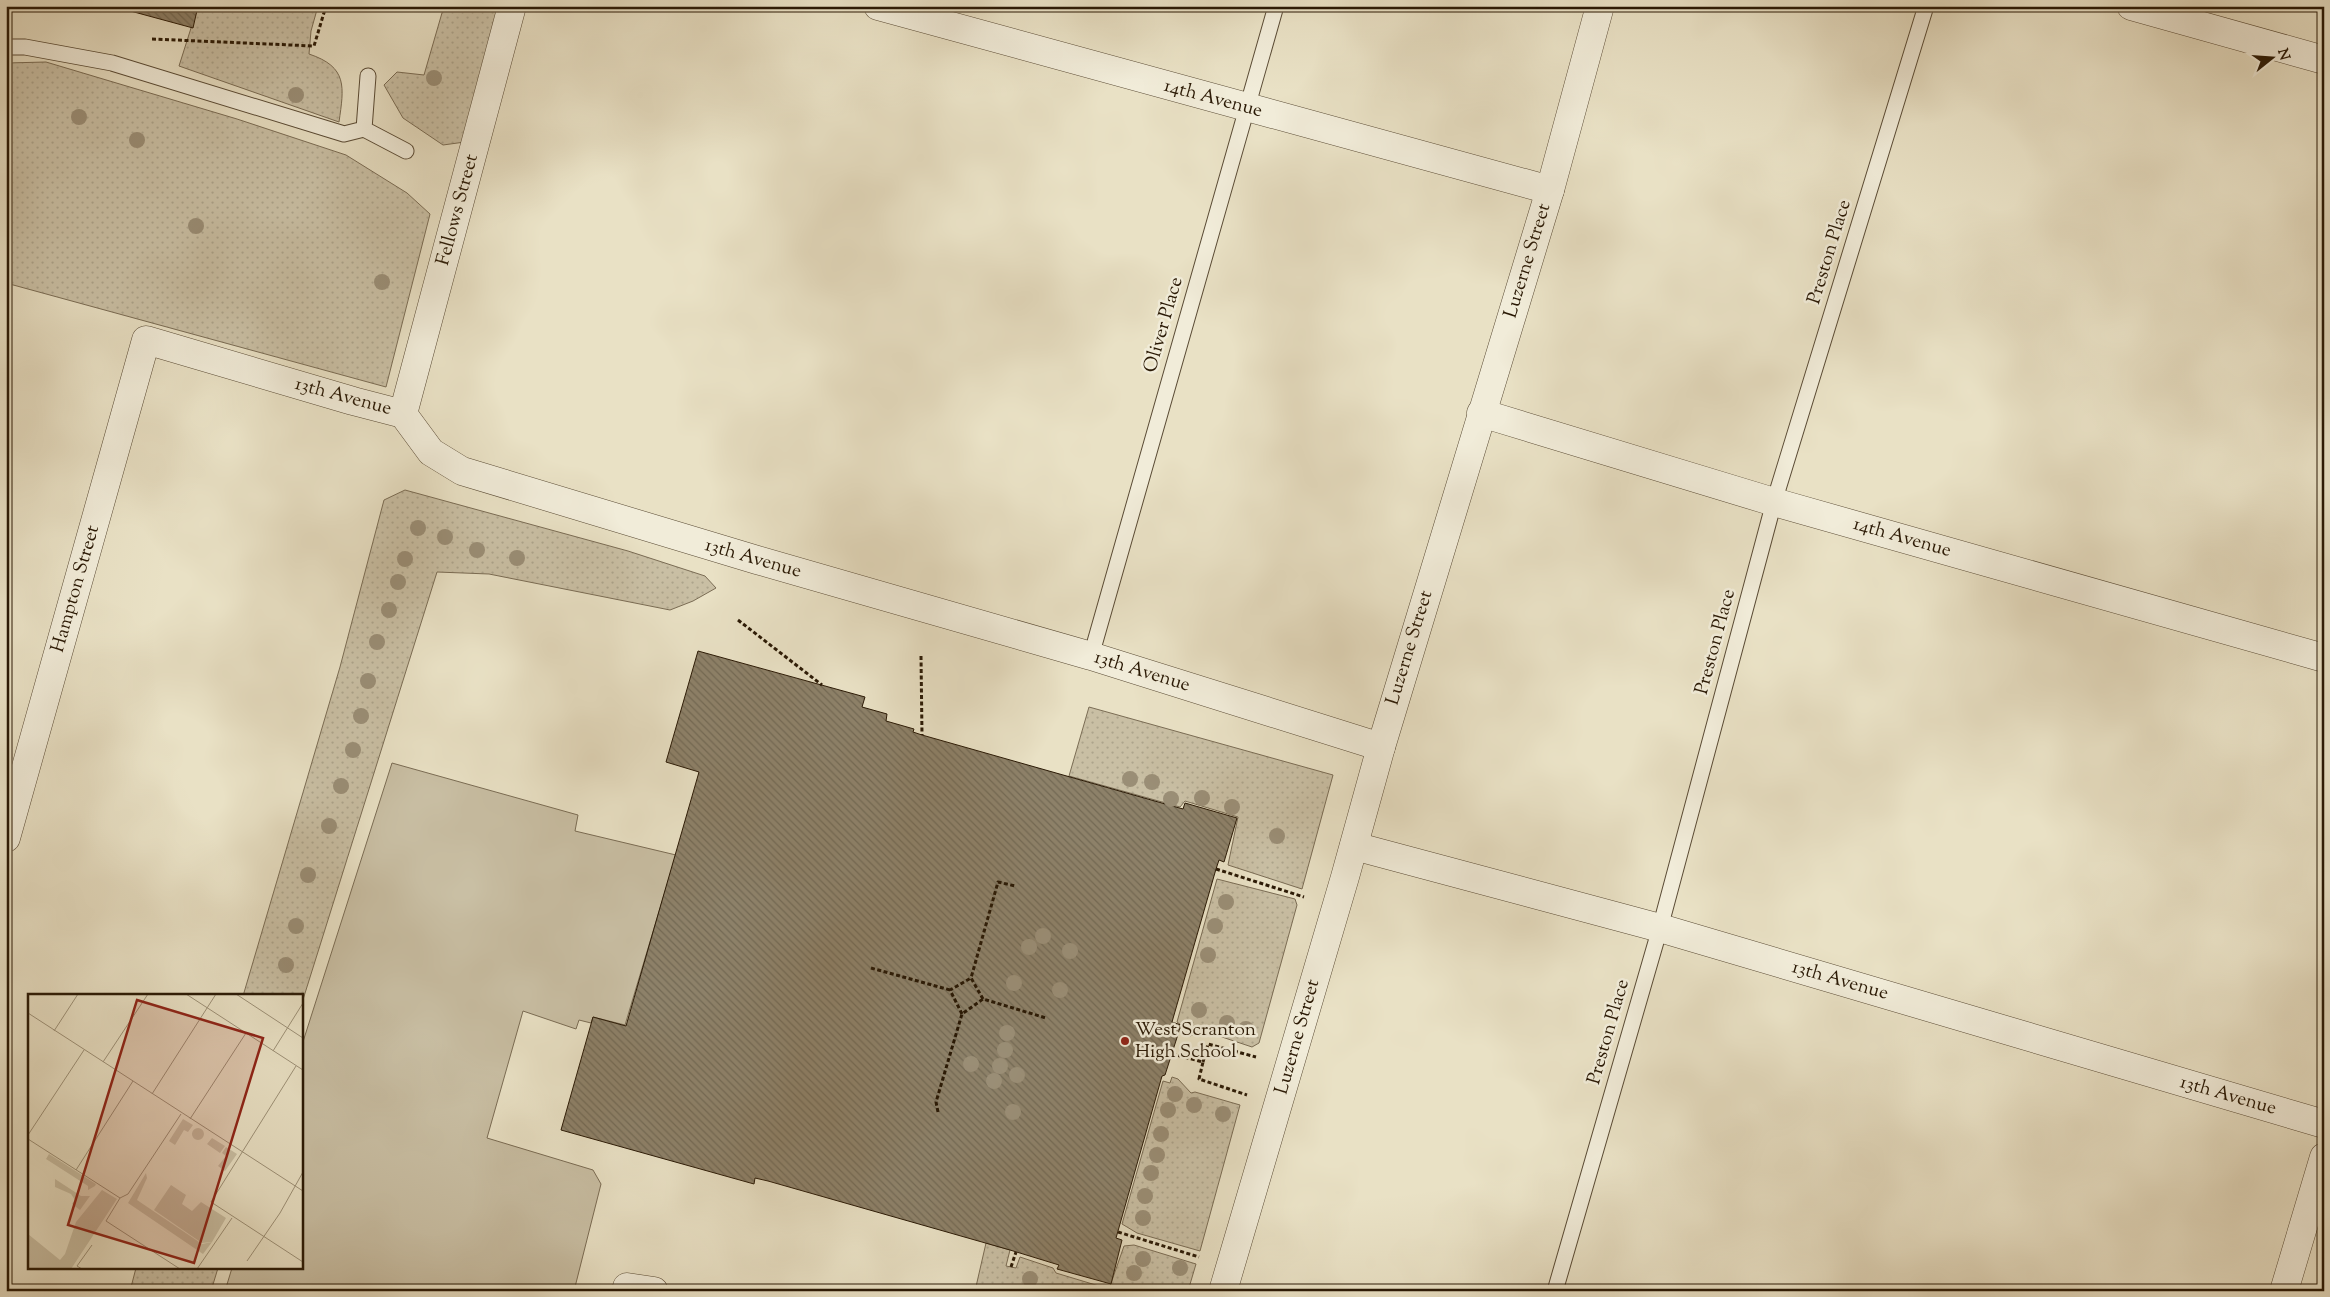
<svg xmlns="http://www.w3.org/2000/svg" width="2330" height="1297" font-family="'Sorts Mill Goudy',serif">
  <style>
    .grass { fill: url(#grass-dots); stroke: #7a6c54 }
    .garden { fill: #c9bfa4; stroke: #7a6c54 }
    .building { fill: url(#building-back-hatch); stroke: #2a1905 }
    .lines { fill: none; stroke-linecap: round; stroke-linejoin: round }
    .service-casing { stroke: #5a4b35; stroke-width: 17 }
    .minor-casing { stroke: #5a4b35; stroke-width: 29 }
    .tertiary-casing { stroke: #5a4b35; stroke-width: 29 }
    .path { stroke: #2a1905; stroke-width: 3; stroke-dasharray: 4 2.5; stroke-linecap: butt }
    .service { stroke: #f1ecd9; stroke-width: 15 }
    .minor { stroke: #f1ecd9; stroke-width: 28 }
    .tertiary { stroke: #f1ecd9; stroke-width: 28 }
    .tree { fill: #9a8e76 }
    .poi-dot { fill: #8f2418; stroke: #f1ecd9; stroke-width: 2 }
    .labels { text-anchor: middle; dominant-baseline: central; stroke-width: 5; stroke-linejoin: round; paint-order: stroke }
    .street-label { font-size: 19px; fill: #2a1905; stroke: #f1ecd9 }
    .poi-label { font-size: 19px; fill: #2a1905; stroke: #f1ecd9; text-anchor: start }
    .inset-road { fill: none; stroke: #9d9178; stroke-width: 1 }
    .view { fill: #8f2418; fill-opacity: 0.15; stroke: #8f2418; stroke-width: 2.5 }
    .inset-edge { fill: none; stroke: #2a1905; stroke-width: 2.5 }
  </style>
  <defs>
    <pattern id="grass-dots" width="8" height="8" patternUnits="userSpaceOnUse" patternTransform="scale(1.25)"><rect width="8" height="8" fill="#c9bfa4"/><path d="M2 2h.1M6 6h.1" fill="none" stroke="#ada48c" stroke-width="1.8" stroke-linecap="round"/></pattern>
    <pattern id="building-back-hatch" width="6" height="6" patternUnits="userSpaceOnUse" patternTransform="scale(1.25)"><rect width="6" height="6" fill="#8d8169"/><path d="M-1 5l2 2M0 0l6 6M5-1l2 2" fill="none" stroke="#736954"/></pattern>
  </defs>
  <rect width="100%" height="100%" fill="#e9e1c5"/>
  <filter id="stains"><feTurbulence type="fractalNoise" baseFrequency=".004" numOctaves="4"/><feColorMatrix values="0 0 0 0 .2 0 0 0 0 .09 0 0 0 0 .02 0 0 0 .5 -.17"/></filter>
  <radialGradient id="worn" r=".72"><stop offset=".6" stop-color="#630" stop-opacity="0"/><stop offset="1" stop-color="#630" stop-opacity=".3"/></radialGradient>
  <path class="grass" d="M198,6h120l-7,25 -2,23c39,13 35,33 30,68l-160,-56z
    M444,6h65l-37,135 -29,4 -40,-27 -19,-33 13,-13 27,3z
    M46,62l191,57 109,36 61,38 23,21 -44,173 -380,-104v-220z
    M405,490l223,61 77,25 11,12 -23,13 -23,9 -181,-36 -52,-2 -136,434v-10h-58l97,-329 44,-167z
    M1089,707l244,68 -31,114 -74,-24 10,-48 -53,-16 -5,6 -111,-31z
    M1217,879l78,20 2,6 -38,138 -7,4 -42,-14 -1,-4 -19,7 -7,-3 1,-6 -7,-5z
    M1172,1077l6,2 13,14 4,-1 45,13 -40,146 -63,-18 -15,-9 41,-143 7,2z
    M986,1243l24,7 -4,16 10,2 4,-11 33,11 3,5 53,16 15,-43 10,-1 62,19 -8,27h-213z
    M136,1268h82l-7,23h-81z"/>
  <path class="garden" d="M392,763l186,52 -3,16 101,24 -51,170 -32,-8 -2,6 -12,-3 -3,9 -53,-18 -36,127 106,32 8,14 -27,107h-349l7,-23h69v-220z"/>
  <path class="building" d="M112,6h86l-5,22z
    M698,651l167,46 -3,10 25,7 -1,7 28,8 -1,3 9,3 261,74 2,-6 52,15 -13,44 -5,-2 -3,9 -44,153 9,3 -16,50 -3,1 -46,162 6,2 -11,44 -54,-15 2,-4 -49,-15 -242,-69 -13,-3 -1,6 -193,-54 32,-113 33,9 73,-254 -33,-10z"/>
  <g class="lines">
    <defs>
      <path id="service" d="M6,47h19l87,16 232,71 20,-5
        M368,76l-4,53 42,22
        M1091,656l185,-650
        M1555,1291l105,-363 114,-426 152,-496"/>
      <path id="minor" d="M878,6l672,184
        M2131,6l193,54
        M1481,413l293,89 550,156
        M403,414l109,-408
        M6,838l140,-498 207,61 50,13 28,38 31,19 295,89 334,96 290,91
        M1354,846l306,82 664,196
        M626,1291l1,-4 27,4
        M2284,1291l40,-134"/>
      <path id="tertiary" d="M1223,1291l122,-414 36,-130 169,-557 50,-184"/>
    </defs>
    <use href="#service" class="service-casing"/>
    <use href="#minor" class="minor-casing"/>
    <use href="#tertiary" class="tertiary-casing"/>
    <path class="path" d="M152,39l162,7 12,-40
      M738,620l84,65
      M921,656l1,79
      M1216,869l88,28
      M871,968l79,22
      M983,999l-12,-21 27,-96 17,4
      M962,1014l-12,-24 21,-12
      M1172,1054l31,8 -4,17 48,16
      M1203,1062l5,-18 48,13
      M938,1112l-2,-10 26,-88 21,-15 63,19
      M1118,1232l81,25
      M1011,1267l5,-15"/>
    <use href="#service" class="service"/>
    <use href="#minor" class="minor"/>
    <use href="#tertiary" class="tertiary"/>
  </g>
  <g class="tree">
    <circle cx="434" cy="78" r="8"/>
    <circle cx="296" cy="95" r="8"/>
    <circle cx="79" cy="117" r="8"/>
    <circle cx="137" cy="140" r="8"/>
    <circle cx="196" cy="226" r="8"/>
    <circle cx="382" cy="282" r="8"/>
    <circle cx="418" cy="528" r="8"/>
    <circle cx="445" cy="537" r="8"/>
    <circle cx="477" cy="550" r="8"/>
    <circle cx="517" cy="558" r="8"/>
    <circle cx="405" cy="559" r="8"/>
    <circle cx="398" cy="582" r="8"/>
    <circle cx="389" cy="610" r="8"/>
    <circle cx="377" cy="642" r="8"/>
    <circle cx="368" cy="681" r="8"/>
    <circle cx="361" cy="716" r="8"/>
    <circle cx="353" cy="750" r="8"/>
    <circle cx="1130" cy="779" r="8"/>
    <circle cx="1152" cy="782" r="8"/>
    <circle cx="341" cy="786" r="8"/>
    <circle cx="1202" cy="798" r="8"/>
    <circle cx="1171" cy="799" r="8"/>
    <circle cx="1232" cy="807" r="8"/>
    <circle cx="329" cy="826" r="8"/>
    <circle cx="1277" cy="836" r="8"/>
    <circle cx="308" cy="875" r="8"/>
    <circle cx="1226" cy="902" r="8"/>
    <circle cx="296" cy="926" r="8"/>
    <circle cx="1215" cy="926" r="8"/>
    <circle cx="1043" cy="936" r="8"/>
    <circle cx="1029" cy="947" r="8"/>
    <circle cx="1070" cy="951" r="8"/>
    <circle cx="1208" cy="955" r="8"/>
    <circle cx="286" cy="965" r="8"/>
    <circle cx="1014" cy="983" r="8"/>
    <circle cx="1060" cy="990" r="8"/>
    <circle cx="1199" cy="1010" r="8"/>
    <circle cx="1227" cy="1023" r="8"/>
    <circle cx="1246" cy="1029" r="8"/>
    <circle cx="1007" cy="1033" r="8"/>
    <circle cx="1005" cy="1050" r="8"/>
    <circle cx="971" cy="1064" r="8"/>
    <circle cx="1000" cy="1066" r="8"/>
    <circle cx="1017" cy="1075" r="8"/>
    <circle cx="994" cy="1081" r="8"/>
    <circle cx="1175" cy="1094" r="8"/>
    <circle cx="1194" cy="1105" r="8"/>
    <circle cx="1168" cy="1110" r="8"/>
    <circle cx="1013" cy="1112" r="8"/>
    <circle cx="1223" cy="1114" r="8"/>
    <circle cx="1161" cy="1134" r="8"/>
    <circle cx="1157" cy="1155" r="8"/>
    <circle cx="1151" cy="1173" r="8"/>
    <circle cx="1145" cy="1196" r="8"/>
    <circle cx="1143" cy="1218" r="8"/>
    <circle cx="1143" cy="1259" r="8"/>
    <circle cx="1180" cy="1268" r="8"/>
    <circle cx="1134" cy="1273" r="8"/>
    <circle cx="1030" cy="1279" r="8"/>
  </g>
  <circle class="poi-dot" cx="1125" cy="1041" r="5"/>
  <g class="labels">
    <g class="street-label">
      <text transform="translate(1213 99) rotate(15)">14th Avenue</text>
      <text transform="translate(458 210) rotate(-75)">Fellows Street</text>
      <text transform="translate(1830 252) rotate(-73)">Preston Place</text>
      <text transform="translate(1528 261) rotate(-73)">Luzerne Street</text>
      <text transform="translate(1164 325) rotate(-74)">Oliver Place</text>
      <text transform="translate(343 397) rotate(15)">13th Avenue</text>
      <text transform="translate(1902 538) rotate(16)">14th Avenue</text>
      <text transform="translate(753 559) rotate(16)">13th Avenue</text>
      <text transform="translate(76 589) rotate(-74)">Hampton Street</text>
      <text transform="translate(1716 642) rotate(-75)">Preston Place</text>
      <text transform="translate(1410 648) rotate(-73)">Luzerne Street</text>
      <text transform="translate(1142 672) rotate(17)">13th Avenue</text>
      <text transform="translate(1840 981) rotate(16)">13th Avenue</text>
      <text transform="translate(1609 1032) rotate(-74)">Preston Place</text>
      <text transform="translate(1298 1037) rotate(-74)">Luzerne Street</text>
      <text transform="translate(2228 1096) rotate(16)">13th Avenue</text>
    </g>
    <g class="poi-label">
      <text x="1135" y="1030">West Scranton<tspan x="1135" dy="22">High School</tspan></text>
    </g>
  </g>
  <g transform="translate(28 994)">
    <rect width="275" height="275" fill="#e9e1c5"/>
    <path d="M155,125l10,6 -5,7 -4,-2 -9,15 -6,-4zM164 140a6 6 0 1 1 12 0a6 6 0 1 1-12 0ZM184,144l13,8 -5,7 -13,-9zM198,153l11,7 -12,17 -7,-5 8,-10 -4,-3zM21,160l47,30 -1,2 -7,4v-4l-42,-27zM118,179l1,5 -10,22 65,44 10,-2 -9,12 -75,-51zM27,185l26,17h9l-10,14 -8,-6 3,-4 -4,-6 -16,-7zM74,196l15,9 -46,70h-43v-35l32,26 5,-6 11,-32z" fill="#c9bfa4"/>
    <path d="M143,191l15,10 -4,9 10,7 9,-9 25,16 -14,24 -10,1 -48,-33z" fill="#c9bfa4"/>
    <path class="inset-road" d="M158,0l117,76M208,0l67,44M0,19l275,178M26,37l24,-37M245,57l30,-48M75,68l45,-68M268,72l-85,136 92,60M124,100l64,-100M162,125l56,-86M0,141l56,-85M0,145l92,59M48,176l57,-89M219,267l33,-48 23,-41M54,275l-5,-3 15,-21M152,275l-74,-48 14,-23 8,-4 53,-80M169,275l35,-51"/>
    <path class="view" d="M109,6l126,38 -69,225 -126,-38z"/>
    <rect width="275" height="275" class="inset-edge"/>
  </g>
  <rect width="2330" height="1297" fill="none" stroke="#e9e1c5" stroke-width="25"/>
  <rect x="8" y="8" width="2315" height="1282" fill="none" stroke="#2a1905" stroke-width="2.5"/>
  <rect x="12" y="12" width="2305" height="1272" fill="none" stroke="#2a1905"/>
  <g transform="translate(2272 58) rotate(73)" stroke="#f1ecd9" stroke-width="4" paint-order="stroke">
  <path d="M0-4L9 19L0 12L-9 19Z" fill="#2a1905"/>
  <text y="-8" font-size="14" font-weight="bold" text-anchor="middle" fill="#2a1905">N</text>
  </g>
  <rect width="100%" height="100%" filter="url(#stains)"/>
  <rect width="100%" height="100%" fill="url(#worn)"/>
</svg>
